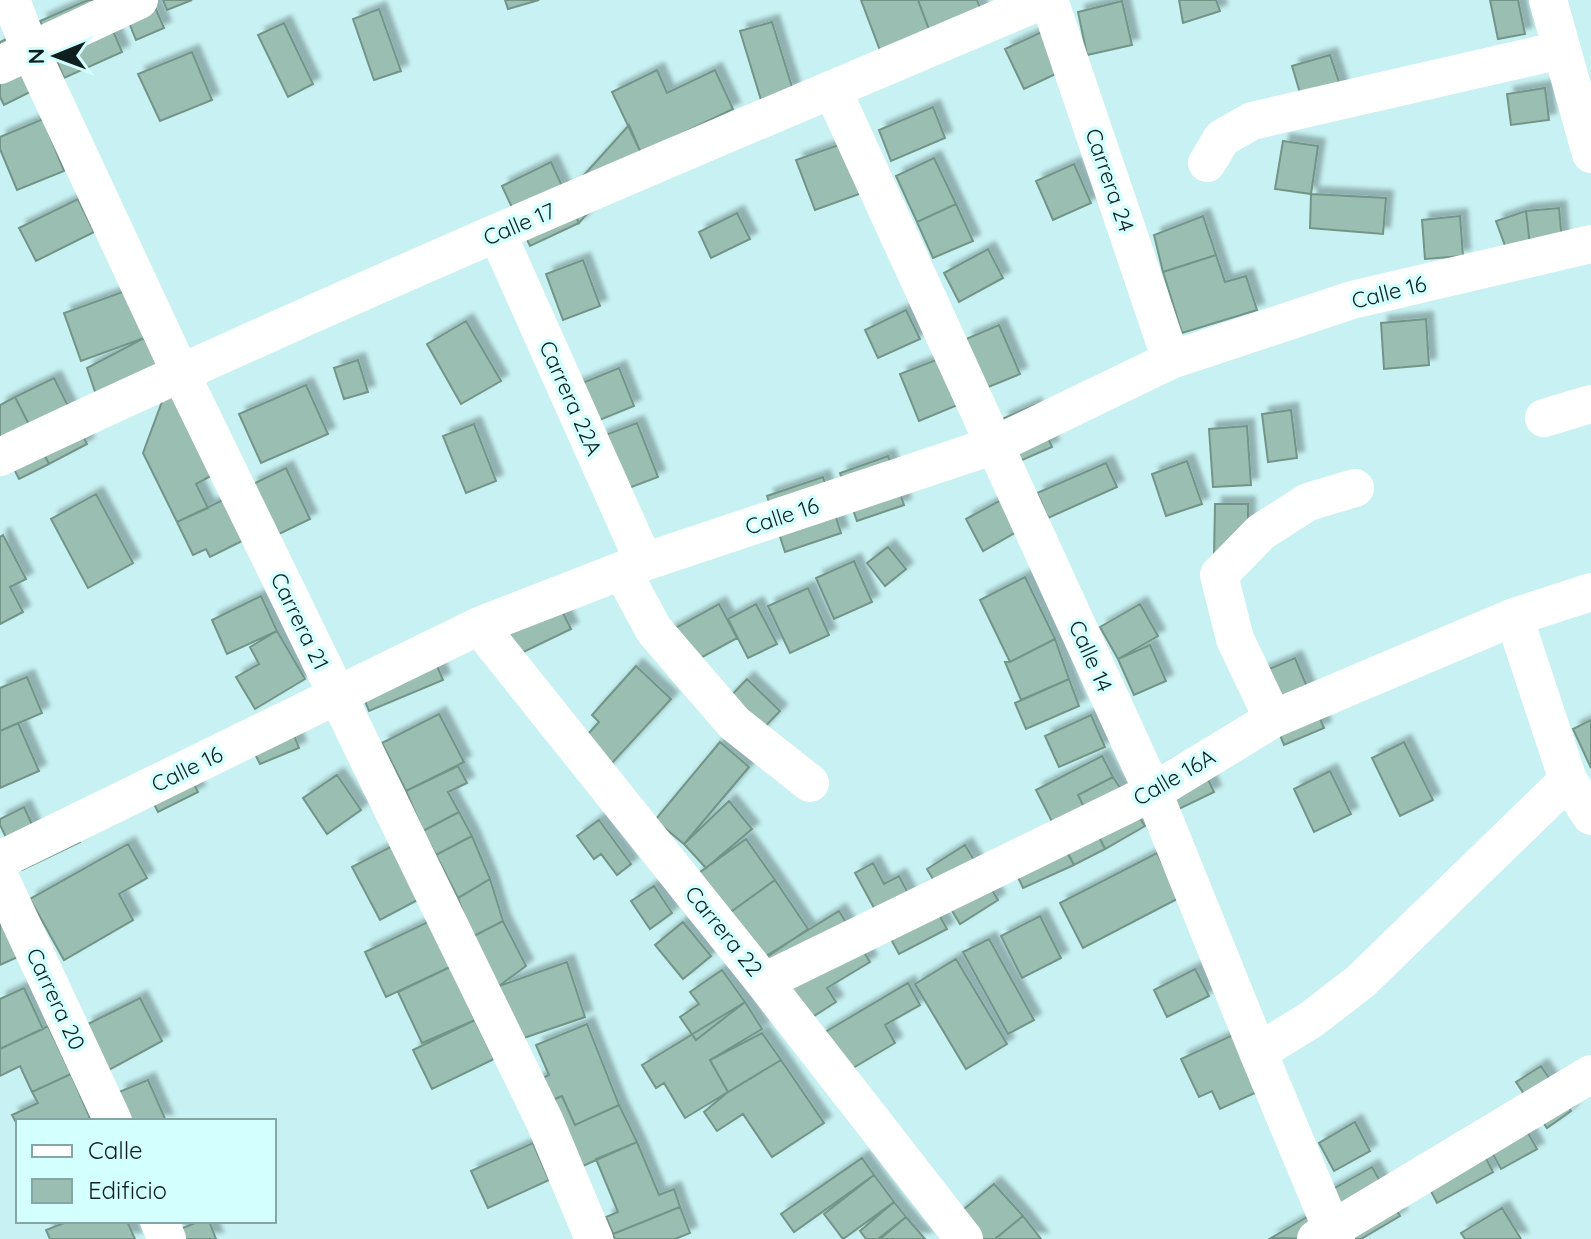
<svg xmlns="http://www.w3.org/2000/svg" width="1591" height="1239" font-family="Quicksand,sans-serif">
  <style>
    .building { fill: #9abeb1; stroke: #729588; stroke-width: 2; filter: url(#shadow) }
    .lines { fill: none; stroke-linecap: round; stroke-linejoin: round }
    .minor { stroke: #fff; stroke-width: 38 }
    .labels { text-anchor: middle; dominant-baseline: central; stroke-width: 7; stroke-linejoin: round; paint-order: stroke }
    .street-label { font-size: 22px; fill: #102020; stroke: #d4ffff }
  </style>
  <defs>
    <filter id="shadow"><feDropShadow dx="7" dy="-7" stdDeviation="2" flood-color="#0004"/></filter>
  </defs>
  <rect width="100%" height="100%" fill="#c7f1f2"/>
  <path class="building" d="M88,0h12l22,52 -58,26 -24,-57z
    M120,0h32l12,28 -28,12z
    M163,0h29l-25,10z
    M505,0h34l-31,9z
    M861,0h57l13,35 -50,18z
    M918,0h59l6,16 -52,19z
    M1179,0h37l4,11 -37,12z
    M1490,0h28l7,34 -27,5z
    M1122,1l10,44 -45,10 -9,-43z
    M379,9l22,62 -27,9 -21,-61z
    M772,22l21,68 -32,10 -21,-69z
    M284,23l29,61 -25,13 -30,-62z
    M1046,30l18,40 -40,19 -19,-40z
    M12,36l26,52 -34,17 -4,-8v-55z
    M192,52l20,48 -52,21 -22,-47z
    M1330,55l13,39 -40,9 -11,-37z
    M657,70l10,23 48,-23 18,39 -92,44 -29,-61z
    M1545,88l4,32 -38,5 -4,-31z
    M933,107l12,31 -54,23 -12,-31z
    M43,119l21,52 -47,19 -17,-41v-12z
    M629,125l12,28 -62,70 -13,-28z
    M1283,141l35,5 -7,48 -36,-5z
    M844,143l18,50 -47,17 -19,-50z
    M934,158l22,46 -39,18 -21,-46z
    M551,162l28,61 -49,23 -28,-60z
    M1074,164l17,39 -38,17 -17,-39z
    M1311,194l75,4 -3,36 -73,-6z
    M78,199l16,33 -58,29 -17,-33z
    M956,204l17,37 -40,17 -16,-36z
    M1559,208l3,33 -32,4 -4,-34z
    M1526,211l4,34 -23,6 -11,-30z
    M737,213l13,26 -39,19 -12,-26z
    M1203,216l13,39 -53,17 -9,-37z
    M1460,216l3,40 -38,3 -3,-39z
    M988,249l15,29 -44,24 -15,-29z
    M1216,255l9,27 21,-6 11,34 -75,23 -19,-61z
    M583,260l17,46 -37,14 -17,-46z
    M128,290l16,48 -63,23 -17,-48z
    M906,310l14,29 -42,19 -13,-28z
    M1426,319l3,46 -45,4 -3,-46z
    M466,321l35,60 -40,23 -34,-60z
    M999,325l21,49 -34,14 -20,-49z
    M144,338l29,59 -68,24 -18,-53z
    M941,358l19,46 -41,17 -19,-47z
    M358,360l10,32 -24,7 -10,-31z
    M619,368l15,38 -49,20 -15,-38z
    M173,372l45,100 -22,12 12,24 -31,14 -34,-69z
    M54,378l33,66 -38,20 -34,-67z
    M306,385l22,49 -67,29 -22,-49z
    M15,397l34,67 -30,15 -19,-38v-36z
    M1034,405l18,42 -32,14 -18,-42z
    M1291,410l6,48 -29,4 -6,-48z
    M637,423l21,54 -37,14 -21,-54z
    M474,424l22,57 -30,12 -23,-57z
    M1247,426l4,59 -38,2 -4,-58z
    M888,456l16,49 -47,16 -17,-48z
    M1187,461l15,43 -36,12 -14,-42z
    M1106,463l11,24 -69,31 -11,-25z
    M286,468l24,51 -35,17 -24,-51z
    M823,477l18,56 -56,19 -18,-56z
    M96,494l37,69 -45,25 -37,-69z
    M223,500l19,41 -32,16 -4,-8 -13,6 -16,-33z
    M1001,500l17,31 -35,20 -17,-32z
    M1215,504h33v55l-34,-1z
    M3,535l23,44 -16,8 13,25 -23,12v-87z
    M888,547l18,22 -21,17 -18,-23z
    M854,561l18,41 -38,17 -18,-41z
    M1025,577l30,62 -45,23 -30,-62z
    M808,588l21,47 -39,18 -22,-47z
    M261,596l16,35 -50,23 -15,-34z
    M555,597l16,32 -79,38 -15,-32z
    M719,604l18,34 -51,28 -18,-34z
    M756,604l21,40 -29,14 -20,-39z
    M1140,604l18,32 -40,23 -18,-32z
    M277,631l28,48 -50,30 -19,-32 23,-13 -9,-17z
    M1055,639l14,40 -48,21 -16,-38h5z
    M1150,645l16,36 -32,14 -16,-36z
    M429,647l14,33 -74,31 -14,-34z
    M1295,658l29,70 -40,17 -29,-70z
    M636,666l35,33 -69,75 -15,-39 12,-13 -7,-7z
    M27,677l15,36 -42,18v-43z
    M747,679l33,32 -22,23 -33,-32z
    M1069,679l10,27 -53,23 -11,-26z
    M283,707l16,41 -39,16 -5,-10z
    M439,714l25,48 -58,29 -24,-48z
    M1091,715l14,32 -46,20 -14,-31z
    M1591,720v48l-18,-39z
    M18,723l21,48 -39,17v-57z
    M720,742l29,25 -65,77 -29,-24z
    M1404,742l29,58 -33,16 -28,-58z
    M1196,754l18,38 -35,17 -18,-38z
    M1102,756l11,21 -35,18 27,54 -31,16 -38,-75z
    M184,763l14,29 -40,20 -14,-28z
    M458,766l9,17 -19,9 11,20 -36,19 -17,-40z
    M1330,771l21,43 -37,18 -20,-43z
    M337,775l24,35 -34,24 -24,-36z
    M1113,777l15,23 -37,21 -13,-26z
    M1128,800l17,26 -40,23 -14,-28z
    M729,801l23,28 -46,39 -22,-24z
    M24,807l14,31 33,-15 9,19 -58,28 -22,-45v-6z
    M459,812l13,24 -36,19 -13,-24z
    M599,820l32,44 -14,11 -16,-21 -7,5 -17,-23z
    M1057,835l17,30 -51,23 -14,-30z
    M472,836l18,43 -32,19 -22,-43z
    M746,839l29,41 -50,36 -29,-41z
    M400,842l27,53 -47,25 -28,-53z
    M128,844l19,34 -28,16 14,26 -69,40 -34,-61z
    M965,845l33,55 -38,24 -33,-55z
    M1157,853l22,45 -96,50 -23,-45z
    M873,863l11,21 15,-8 11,21 15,-8 22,40 -48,25 -44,-81z
    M490,879l13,42 -31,16 -14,-39z
    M775,880l33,49 -50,34 -33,-47z
    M654,886l18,27 -22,16 -19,-28z
    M839,911l31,51 -43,26 9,14 -30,19 -40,-65z
    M0,913l20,43 -20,9z
    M1040,916l21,42 -39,20 -21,-42z
    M432,920l18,47 -64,30 -21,-45z
    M503,921l23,45 -27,20 -27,-49z
    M683,922l28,34 -28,23 -28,-34z
    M989,939l45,81 -26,14 -45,-82z
    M956,959l51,85 -41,25 -51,-85z
    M567,962l18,55 -67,23 -19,-54z
    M450,967l25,53 -53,23 -24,-51z
    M1195,969l14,27 -42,21 -13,-27z
    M722,970l23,32 -49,38 -16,-23 19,-13 -9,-12z
    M908,983l12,22 -35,20 10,18 -52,31 -23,-39z
    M24,988l19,41 -43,20v-50z
    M140,998l22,43 -53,29 -23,-45z
    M745,1002l17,27 -52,31 18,32 -43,26 -21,-35 -8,5 -14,-23z
    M475,1020l19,39 -62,30 -19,-39z
    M587,1024l32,81 -44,20 -13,-29 -18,7 -8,-22 13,-6 -13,-30z
    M48,1026l23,48 -39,18 -12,-26 -20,10v-27z
    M762,1033l19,27 -53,32 -18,-32z
    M1233,1035l26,56 -39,18 -8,-18 -13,6 -18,-38z
    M781,1060l43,63 -52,34 -29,-43 -26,17 -13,-19 24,-20z
    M1541,1066l30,45 -24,17 -31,-46z
    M71,1074l19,44 -7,3h-65v5l-6,-11 26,-12 -6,-11z
    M148,1080l18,41h-35l-12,-29z
    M562,1096l13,29 44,-20 18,37 -54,24 -30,-66z
    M1355,1122l15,29 -36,20 -15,-28z
    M1523,1124l14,25 -36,20 -14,-26z
    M1475,1137l18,35 -56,31 -18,-35z
    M637,1142l22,53 15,-6 6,18 -67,27 -7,-17 12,-5 -22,-53z
    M533,1143l16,37 -61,28 -17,-37z
    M862,1158l12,17 -80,57 -13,-18z
    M1372,1167l28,49 -39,23h-9l-26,-46z
    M874,1175l20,27 -51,37 -19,-25z
    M994,1184l29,32 -28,23h-19l-19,-24z
    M894,1202l12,15 -28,22h-12l-6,-8z
    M680,1207l10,26 -15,6h-60l-2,-5z
    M1502,1208l19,31h-56l-4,-6z
    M1023,1216l18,23h-46z
    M1309,1216l11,23 -49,-1z
    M906,1217l19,22h-45z
    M69,1221h58l8,18h-85l-4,-9z
    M200,1221h9l7,18h-34l-4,-9z"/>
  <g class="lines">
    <path class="minor" d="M11,0l19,50 150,322 365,750 49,117
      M1049,0l122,360
      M1548,0l43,154
      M0,65l139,-65
      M832,89l321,703 105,260 78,187
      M1207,163l15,-25 30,-17 309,-71
      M497,233l147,329
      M1544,418l47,-14
      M0,457c343,-162 693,-309 1043,-457
      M622,571l32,59 80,93 76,60
      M1514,617l54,163 23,36
      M479,626l285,356 200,257
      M1273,719l-38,-80 -16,-64 42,-43 47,-30 47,-14
      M0,860l479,-234 165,-64 351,-117 176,-85 181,-60 239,-56
      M0,878l113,243
      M764,982l389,-190 120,-73 241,-102 77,-25
      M1258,1052l54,-33 49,-38 207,-201
      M159,1221l8,18
      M1316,1239l275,-165"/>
  </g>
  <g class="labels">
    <g class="street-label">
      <text transform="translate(1110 180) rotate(71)">Carrera 24</text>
      <text transform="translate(519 224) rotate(-23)">Calle 17</text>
      <text transform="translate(1389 292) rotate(-14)">Calle 16</text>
      <text transform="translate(571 398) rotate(66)">Carrera 22A</text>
      <text transform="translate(782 516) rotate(-18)">Calle 16</text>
      <text transform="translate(300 621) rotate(64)">Carrera 21</text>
      <text transform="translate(1091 656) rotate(66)">Calle 14</text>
      <text transform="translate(187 769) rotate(-26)">Calle 16</text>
      <text transform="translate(1174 777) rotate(-30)">Calle 16A</text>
      <text transform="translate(724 931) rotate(51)">Carrera 22</text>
      <text transform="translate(56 999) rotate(65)">Carrera 20</text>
    </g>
  </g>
  <rect x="16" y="1119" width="260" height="104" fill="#d4ffff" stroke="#86a6a6" stroke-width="2"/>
  <rect x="32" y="1145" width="40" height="12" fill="#ffffff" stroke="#86a6a6" stroke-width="2"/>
  <text x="88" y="1159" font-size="24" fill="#102020">Calle</text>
  <rect x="32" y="1179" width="40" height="24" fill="#9abeb1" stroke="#86a6a6" stroke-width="2"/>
  <text x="88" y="1199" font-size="24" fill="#102020">Edificio</text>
  <g transform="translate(56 56) rotate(269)" stroke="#d4ffff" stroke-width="6" paint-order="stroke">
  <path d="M0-6L14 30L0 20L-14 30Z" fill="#102020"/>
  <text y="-12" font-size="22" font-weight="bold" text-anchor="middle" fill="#102020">N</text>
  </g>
</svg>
